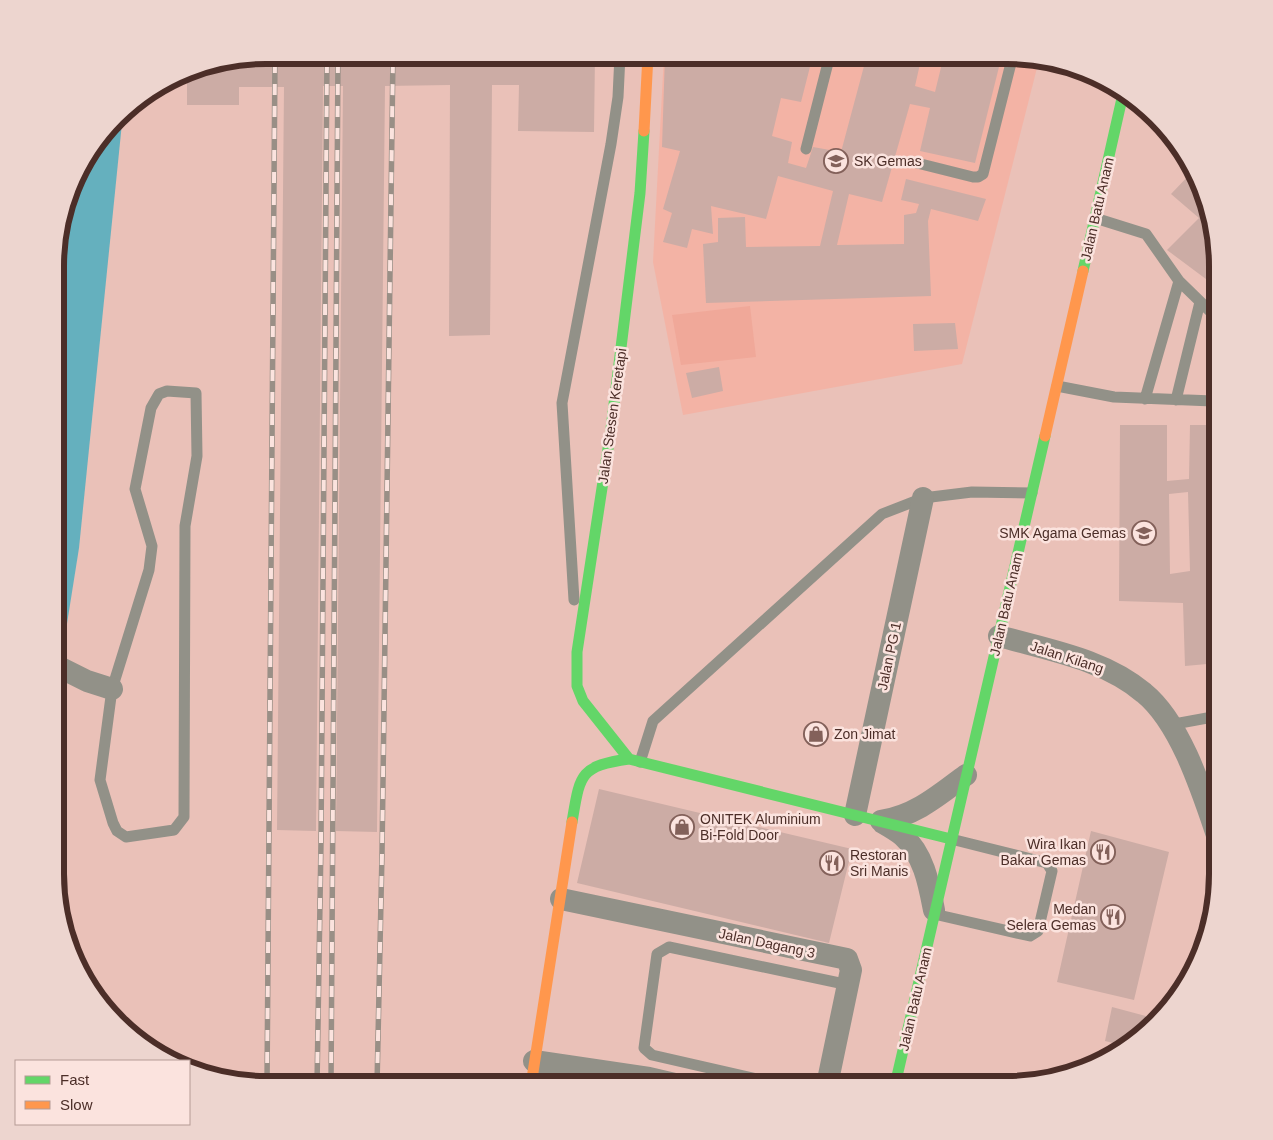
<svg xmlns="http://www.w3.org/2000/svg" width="1273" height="1140" font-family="Arial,sans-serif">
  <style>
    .built { fill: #f3b3a5 }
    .green { fill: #f0a899 }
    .water { fill: #65b0be }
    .building { fill: #ccaca5; fill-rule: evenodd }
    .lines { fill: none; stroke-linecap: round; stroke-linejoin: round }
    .path { stroke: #9a9088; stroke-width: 3; stroke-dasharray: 4 4; stroke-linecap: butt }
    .lane { stroke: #929188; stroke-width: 11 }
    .street { stroke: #929188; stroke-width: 22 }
    .fast { stroke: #63d668; stroke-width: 11 }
    .slow { stroke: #ff974d; stroke-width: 11 }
    .rail-casing { stroke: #998f86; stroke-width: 5.5 }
    .rail { stroke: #fbe3de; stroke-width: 4; stroke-dasharray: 11; stroke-linecap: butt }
    .labels { text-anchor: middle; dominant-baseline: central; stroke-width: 5; stroke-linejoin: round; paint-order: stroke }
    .poi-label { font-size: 14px; fill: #4c2e28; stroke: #fbe3de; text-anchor: start }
    .street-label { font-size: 14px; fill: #4c2e28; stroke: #fbe3de }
    .rim { fill: none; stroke: #4c2e28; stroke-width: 6 }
  </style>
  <rect width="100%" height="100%" fill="#eac1b8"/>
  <path class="built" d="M664,55h357l18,5 -77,304 -279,51 -30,-153z"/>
  <path class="green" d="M750,306l6,51 -75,8 -9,-50z"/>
  <path class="water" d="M123,113l-44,435 -23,145 3,-468 24,-65z"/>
  <path class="building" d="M595,55l-1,77 -76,-1 1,-46h-27l-2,250 -41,1 1,-251 -65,1 -8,746 -41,-1 7,-745h-20l-7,745 -39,-1 7,-743h-45v18h-52v-32l11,-7 65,-10z
    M665,55h148l-12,47 -20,-4 -9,38 20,6 -4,21 18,5 7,-21 28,5 26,-97h55l-7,31 20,6 9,-37h58l-27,108 -55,-12 10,-43 -20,-4 -28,98 -33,-8 -12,51 67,-1v-29l12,-2 3,-9 -18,-4 5,-21 80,20 -8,22 -47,-12 -3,12 3,75 -225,7 -3,-59 15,-2v-24l27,-1 1,30 74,-1 13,-55 -55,-15 -12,43 -55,-13 2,28 -21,-5 -5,19 -24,-6 9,-29 -9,-4 17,-58 -18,-4z
    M1193,171l9,14 16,67v36l-51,-38 32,-32 -28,-24z
    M955,323l3,26 -44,2 -1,-27z
    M719,367l4,24 -31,7 -6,-25z
    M1120,425h47v56l22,-2 1,-54h28v238l-33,3 -2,-63 -64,-2zM1188,492l2,79 -20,3 -1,-80z
    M599,789l253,60 -23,94 -252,-60z
    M1091,831l78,21 -35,148 -77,-18z
    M1112,1007l45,12 -11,13 -21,14 -20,-5z"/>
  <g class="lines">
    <path class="path" d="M364,63l1,-8
      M469,63l1,-8
      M302,64v-9"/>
    <path class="lane" d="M806,149l24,-94
      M917,163l56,14h5l5,-3 30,-119
      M1095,218l51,16 33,47 39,38
      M1057,386l57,11 99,4
      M167,391l29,2 1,63 -12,70 -1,291 -10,13 -48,7 -9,-6 -4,-8 -13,-43 12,-91 37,-119 3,-24 -17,-57 16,-81 8,-14z
      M1145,399l34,-118
      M1176,400l24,-98
      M574,600l-12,-197 49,-259 7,-47 2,-42
      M1169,725l49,-9
      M640,762l13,-41 229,-207 41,-16 49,-6 60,1
      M1197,780l21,-6
      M934,914l96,22 8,-5 14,-60 -5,-8 -96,-24
      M783,1085l-131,-30 -8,-7 13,-94 12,-7 180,38"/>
    <path class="street" d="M999,636c49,14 105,23 145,57 37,30 59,101 74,145
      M57,666l30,15 25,8
      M855,815l68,-317
      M881,821c34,-5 58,-26 85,-46
      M883,823c7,4 14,8 20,13 21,19 26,48 31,74
      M561,899l286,60 4,11 -24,115
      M534,1061l115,17 30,7"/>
    <path class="fast" d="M1083,271l40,-177
      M629,759l-46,-58 -6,-15v-34l34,-223 29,-236 4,-62
      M572,822c8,-47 7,-56 57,-63l322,80
      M895,1085l150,-649"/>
    <path class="slow" d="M644,131l4,-76
      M1045,436l38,-165
      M531,1085l41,-263"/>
    <defs>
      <path id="rail" d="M267,1085l8,-1030
        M317,1085l4,-243 6,-787
        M331,1085l7,-1030
        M377,1085l5,-231 11,-799"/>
    </defs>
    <use href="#rail" class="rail-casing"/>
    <use href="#rail" class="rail"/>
  </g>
  <defs>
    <symbol id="school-ring" viewBox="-11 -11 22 22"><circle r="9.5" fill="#fbe3de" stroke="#83615a" stroke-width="1.5"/><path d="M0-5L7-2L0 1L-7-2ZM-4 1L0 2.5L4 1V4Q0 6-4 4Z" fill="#83615a"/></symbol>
    <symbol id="shop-ring" viewBox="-11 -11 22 22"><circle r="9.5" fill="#fbe3de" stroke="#83615a" stroke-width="1.5"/><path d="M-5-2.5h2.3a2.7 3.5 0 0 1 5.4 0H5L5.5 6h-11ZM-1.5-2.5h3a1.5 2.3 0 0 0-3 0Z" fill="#83615a"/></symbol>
    <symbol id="restaurant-ring" viewBox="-11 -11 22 22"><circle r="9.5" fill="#fbe3de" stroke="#83615a" stroke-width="1.5"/><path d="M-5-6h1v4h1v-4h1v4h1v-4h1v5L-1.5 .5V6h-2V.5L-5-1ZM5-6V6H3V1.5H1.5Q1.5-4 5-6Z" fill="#83615a"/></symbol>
  </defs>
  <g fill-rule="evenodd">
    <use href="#school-ring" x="822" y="147" width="28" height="28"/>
    <use href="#school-ring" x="1130" y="519" width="28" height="28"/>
    <use href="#shop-ring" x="802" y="720" width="28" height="28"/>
    <use href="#shop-ring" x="668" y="813" width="28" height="28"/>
    <use href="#restaurant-ring" x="1089" y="838" width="28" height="28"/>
    <use href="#restaurant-ring" x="818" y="849" width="28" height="28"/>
    <use href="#restaurant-ring" x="1099" y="903" width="28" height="28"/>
  </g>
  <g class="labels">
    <g class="poi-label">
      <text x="854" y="161">SK Gemas</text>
      <text x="1126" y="533" text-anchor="end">SMK Agama Gemas</text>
      <text x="834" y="734">Zon Jimat</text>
      <text x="700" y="819">ONITEK Aluminium<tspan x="700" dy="16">Bi-Fold Door</tspan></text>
      <text x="1086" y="844" text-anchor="end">Wira Ikan<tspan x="1086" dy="16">Bakar Gemas</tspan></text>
      <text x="850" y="855">Restoran<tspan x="850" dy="16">Sri Manis</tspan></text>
      <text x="1096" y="909" text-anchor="end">Medan<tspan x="1096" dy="16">Selera Gemas</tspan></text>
    </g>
    <g class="street-label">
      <text transform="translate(1097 209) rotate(-77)">Jalan Batu Anam</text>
      <text transform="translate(612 416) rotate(-82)">Jalan Stesen Keretapi</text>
      <text transform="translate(1006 604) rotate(-77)">Jalan Batu Anam</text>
      <text transform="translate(889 656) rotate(-78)">Jalan PG 1</text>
      <text transform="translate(1067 657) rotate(18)">Jalan Kilang</text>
      <text transform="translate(767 943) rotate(12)">Jalan Dagang 3</text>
      <text transform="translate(915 999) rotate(-77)">Jalan Batu Anam</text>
    </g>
  </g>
  <path d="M0 0H1273V1140H0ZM266 64H1007A202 202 0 0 1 1209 266V874A202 202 0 0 1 1007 1076H266A202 202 0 0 1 64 874V266A202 202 0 0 1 266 64Z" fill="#edd5cf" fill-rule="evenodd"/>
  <path class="rim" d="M266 64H1007A202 202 0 0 1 1209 266V874A202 202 0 0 1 1007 1076H266A202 202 0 0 1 64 874V266A202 202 0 0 1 266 64Z"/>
  <rect x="15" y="1060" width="175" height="65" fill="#fbe3de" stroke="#b59b95"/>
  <rect x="25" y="1076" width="25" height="8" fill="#63d668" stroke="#b59b95"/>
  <text x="60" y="1085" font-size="15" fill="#4c2e28">Fast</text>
  <rect x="25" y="1101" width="25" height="8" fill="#ff974d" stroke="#b59b95"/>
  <text x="60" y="1110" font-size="15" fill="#4c2e28">Slow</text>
</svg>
